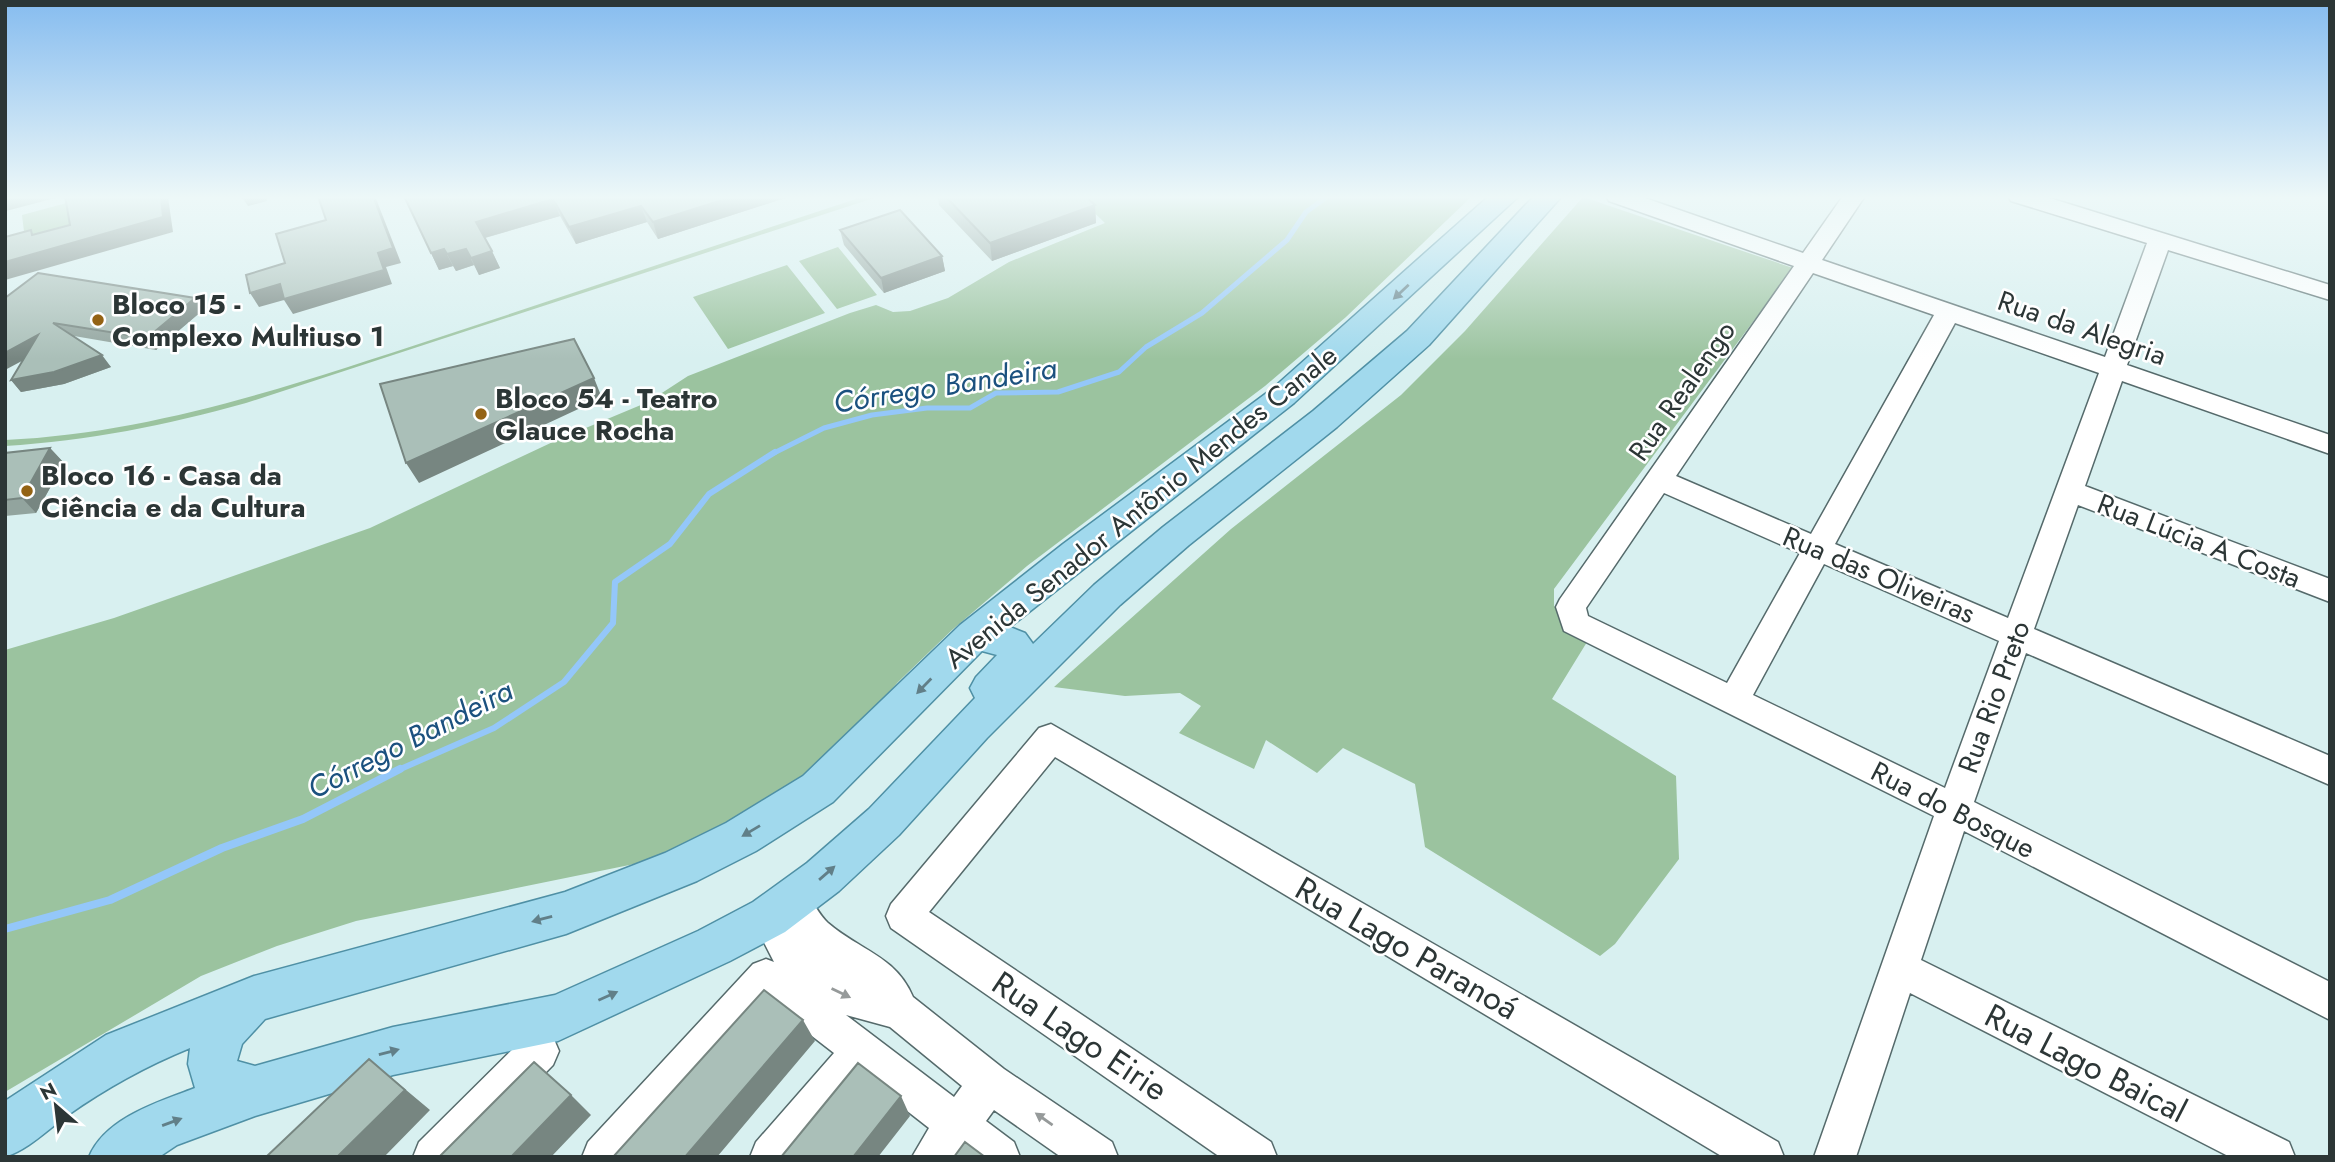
<svg xmlns="http://www.w3.org/2000/svg" width="2335" height="1162" font-family="Jost,sans-serif">
  <style>
    .green { fill: #9bc39f }
    .lines { fill: none; stroke-linecap: round; stroke-linejoin: round }
    .stream-far2 { stroke: #94c7f9; stroke-width: 5 }
    .stream-far1 { stroke: #94c7f9; stroke-width: 6 }
    .stream { stroke: #94c7f9; stroke-width: 8 }
    .minor-casing { stroke: #556a6b; stroke-width: 3 }
    .major-casing { stroke: #4f90a5; stroke-width: 3 }
    .minor { fill: #fff; fill-rule: evenodd }
    .major { fill: #a1d9ed; fill-rule: evenodd }
    .wall { fill: #92a49e }
    .shaded-wall { fill: #778681 }
    .building { fill: #aabfb8; stroke: #778681; stroke-width: 2 }
    .oneway { fill: #617f88 }
    .oneway2 { fill: #969a9a }
    .poi-dot { fill: #946314; stroke: #fff; stroke-width: 2.5 }
    .labels { text-anchor: middle; dominant-baseline: central; stroke-width: 5; stroke-linejoin: round; paint-order: stroke }
    .poi-label { font-size: 28px; font-weight: bold; fill: #2c3636; stroke: #fff; text-anchor: start }
    .street-label { font-size: 28px; fill: #2c3636; stroke: #fff }
    .water-label { font-size: 30px; font-style: italic; fill: #1b517f; stroke: #fff }
    .near-street-label { font-size: 33px; fill: #2c3636; stroke: #fff }
  </style>
  <rect width="100%" height="100%" fill="#d8f0f0"/>
  <path class="green" d="M865,196h15l-634,207c-79,22 -158,38 -241,43v-6c150,-7 291,-56 432,-102 143,-47 285,-95 428,-142z
    M1077,196h395l-126,121 -81,69 -238,180 -75,64 -54,52 -61,70 -86,62 -102,47 -293,60 -79,25 -76,30 -196,116v-442l109,-32 256,-90 187,-88 91,-38 40,-26 162,-63 26,-8 17,7 17,-1 38,-13 61,-36 96,-39z
    M1583,197l210,71 -239,321v17l33,36 -35,57 124,77 3,83 -64,85 -15,12 -175,-109 -10,-63 -72,-36 -26,25 -51,-33 -12,29 -75,-36 22,-27 -21,-13 -55,3 -71,-9 177,-158 170,-134 64,-64z
    M74,201l6,32 -54,15 -4,-33z
    M838,247l39,48 -40,14 -38,-48z
    M787,265l38,48 -97,36 -35,-52z"/>
  <g class="lines">
    <path class="stream-far2" d="M772,454l52,-26 48,-13 55,-7h43l26,-15 62,-1 61,-20 27,-25 56,-34 85,-73 19,-28 22,-16"/>
    <path class="stream-far1" d="M396,771l98,-43 70,-46 49,-59 2,-41 55,-38 39,-50 66,-42"/>
    <path class="stream" d="M5,929l105,-29 112,-52 81,-29 97,-50"/>
    <defs>
      <path id="minor" d="M1606,196h33l164,57 40,-57h22l-43,64 283,97 42,-114 -136,-42 -3,-5h35l287,89v15l-162,-50 -41,115 203,70v19l-208,-73 -37,105 245,93v23l-252,-97 -44,124 296,127v29l-304,-132 -52,149 356,180v38l-366,-189 -43,129 368,182 6,15h-65l-320,-164 -54,164h-42l120,-341 -370,-185 -8,-24 4,-8 234,-333 -185,-65zM1813,273l121,42 -123,219 -135,-58zM1955,323l144,50 -91,245 -173,-74zM1664,493l136,60 -73,130 -139,-67 -2,-8zM1824,564l175,77 -54,147 -192,-93z
        M1051,724l727,418 6,15h-61l-668,-400 -126,155 342,230 6,15h-57l-329,-229 -5,-12 5,-12 148,-176z
        M792,883c20,8 21,26 36,40 31,27 68,33 85,74l91,72 108,73 6,15h-57l-67,-47 -8,11 28,21 6,15h-55l-4,-3 -2,3h-47l17,-29 -64,-50 -67,79h-48l6,-15 78,-89 -66,-51 -137,155h-49l6,-15 165,-178 13,-5 8,3 -23,-45 5,-12 13,-5 6,2 4,-14zM846,1015l44,12 72,59 -8,11z
        M539,1031l14,6 6,14 -6,14 -90,92h-50l6,-15 106,-105z"/>
      <path id="major" d="M1489,196h30l-225,207 -284,224 15,6 8,11 61,-59 69,-58 150,-116 94,-80 127,-135h28l-133,149 -92,82 -148,118 -69,60 -133,133 -88,97 -60,56 -54,41 -55,29 -172,80 -165,34 -138,41 -78,29 -18,12h-70c16,-39 69,-55 106,-69l-7,-24 2,-16c-44,18 -84,40 -122,67 -21,15 -39,34 -63,42v-56l101,-66 148,-59 311,-84 100,-39 61,-30 77,-47 157,-151 103,-81 209,-155zM982,651l15,4 -21,22 -6,11 5,10 -106,111 -62,54 -54,39 -55,29 -143,64 -162,32 -138,39 -18,-5 5,-17 23,-25 301,-85 131,-53 59,-30 77,-49z"/>
    </defs>
    <use href="#minor" class="minor-casing"/>
    <use href="#major" class="major-casing"/>
    <use href="#minor" class="minor"/>
    <use href="#major" class="major"/>
  </g>
  <path class="wall" d="M404,196l384,1 -130,42 -11,-17 -71,22 -16,-28 -75,22 15,30 -21,7 -5,-10 -18,6 -3,-5 -14,4z
    M938,196h147l10,9 1,18 -104,38 -53,-56z
    M840,230l102,26 3,15 -61,22 -40,-48z
    M5,298l198,12 -47,40 -82,-14 37,31 -47,17 -43,8 -10,-12 12,-20z
    M50,448l14,15 -28,50 -31,3v-63z"/>
  <path class="shaded-wall" d="M5,196h58l-57,15z
    M161,196h11l-4,1 5,35 -168,48v-18z
    M241,196h25l1,5 -19,5z
    M373,196h2l26,67 -15,4 6,17 -99,30 -9,-14 -25,7 -9,-14 128,-40z
    M735,196h53v1l-130,42 -5,-17z
    M553,199l7,17 -76,22 -8,-16z
    M1095,205l1,18 -104,38 -2,-18z
    M641,206l6,16 -71,22 -7,-17z
    M444,249l9,17 -14,4 -8,-17z
    M466,249l8,16 -18,6 -9,-17z
    M492,251l8,17 -21,7 -8,-17z
    M942,256l3,15 -61,22 -3,-15z
    M195,298l8,12 -47,40 -9,-12z
    M38,335l10,12 -43,23v-17z
    M102,355l9,12 -47,17 -43,8 -10,-12z
    M594,378l8,20 -183,85 -13,-20z
    M50,448l14,15 -28,50 -14,-15z
    M803,1020l12,21 -98,116h-32z
    M369,1059l61,51 -46,47h-47z
    M571,1095l20,20 -40,42h-40z
    M901,1096l9,20 -32,41h-25z"/>
  <path class="building" d="M65,196h96l2,21 -158,45v-25l26,-7 1,5 38,-10z
    M318,196h55l20,52 -15,5 6,17 -100,29 -4,-15 -30,9 -4,-18 39,-12 -9,-29 50,-14z
    M404,196h331l-82,26 -12,-16 -72,21 -16,-28 -77,23 16,29 -21,7 -5,-9 -19,5 -3,-5 -13,4z
    M945,196h140l10,9 -105,38z
    M900,210l42,46 -61,22 -41,-48z
    M38,273l157,25 -48,40 -94,-15 49,32 -48,17 -43,8 27,-45 -33,18v-55z
    M574,339l20,39 -188,85 -26,-79z
    M50,448l-28,50 -17,2v-47z
    M764,990l39,30 -118,137h-72z
    M369,1059l36,31 -68,67h-71z
    M534,1062l37,33 -60,62h-72z
    M858,1063l43,33 -48,61h-72z
    M965,1142l20,15h-31z"/>
  <defs><path id="oneway-solid" d="M-6-.8H1V-3.2L6.5 0L1 3.2V.8H-6Z" transform="scale(1.75)"/></defs>
  <g class="oneway">
    <use href="#oneway-solid" transform="translate(1401 292) rotate(137)"/>
    <use href="#oneway-solid" transform="translate(924 686) rotate(134)"/>
    <use href="#oneway-solid" transform="translate(751 831) rotate(149)"/>
    <use href="#oneway-solid" transform="translate(827 873) rotate(-41)"/>
    <use href="#oneway-solid" transform="translate(542 919) rotate(165)"/>
    <use href="#oneway-solid" transform="translate(608 996) rotate(-24)"/>
    <use href="#oneway-solid" transform="translate(389 1052) rotate(-15)"/>
    <use href="#oneway-solid" transform="translate(172 1122) rotate(-20)"/>
  </g>
  <g class="oneway2">
    <use href="#oneway-solid" transform="translate(841 993) rotate(26)"/>
    <use href="#oneway-solid" transform="translate(1044 1119) rotate(-145)"/>
  </g>
  <linearGradient id="sky" x2="0" y2="1"><stop stop-color="#86bcef"/><stop offset="0.55" stop-color="#edf8f8"/><stop offset="1" stop-color="#edf8f8" stop-opacity="0"/></linearGradient>
  <rect width="2335" height="359" fill="url(#sky)"/>
  <g class="poi-dot">
    <circle cx="98" cy="320" r="7"/>
    <circle cx="481" cy="414" r="7"/>
    <circle cx="27" cy="491" r="7"/>
  </g>
  <g class="labels">
    <g class="poi-label">
      <text x="112" y="304">Bloco 15 -<tspan x="112" dy="32">Complexo Multiuso 1</tspan></text>
      <text x="495" y="398">Bloco 54 - Teatro<tspan x="495" dy="32">Glauce Rocha</tspan></text>
      <text x="41" y="475">Bloco 16 - Casa da<tspan x="41" dy="32">Ciência e da Cultura</tspan></text>
    </g>
    <g class="street-label">
      <text transform="translate(2082 328) rotate(19)">Rua da Alegria</text>
      <text transform="translate(1682 391) rotate(-55)">Rua Realengo</text>
      <text transform="translate(1141 507) rotate(-39)">Avenida Senador Antônio Mendes Canale</text>
      <text transform="translate(2199 541) rotate(21)">Rua Lúcia A Costa</text>
      <text transform="translate(1879 575) rotate(23)">Rua das Oliveiras</text>
      <text transform="translate(1994 697) rotate(-70)">Rua Rio Preto</text>
      <text transform="translate(1953 810) rotate(27)">Rua do Bosque</text>
    </g>
    <g class="water-label">
      <text transform="translate(945 385) rotate(-9)">Córrego Bandeira</text>
      <text transform="translate(410 739) rotate(-27)">Córrego Bandeira</text>
    </g>
    <g class="near-street-label">
      <text transform="translate(1407 948) rotate(30)">Rua Lago Paranoá</text>
      <text transform="translate(1080 1036) rotate(34)">Rua Lago Eirie</text>
      <text transform="translate(2086 1063) rotate(27)">Rua Lago Baical</text>
    </g>
  </g>
  <rect width="2335" height="1162" fill="none" stroke="#2c3636" stroke-width="14"/>
  <g transform="translate(56 1106) rotate(332)" stroke="#ffffff" stroke-width="5" paint-order="stroke">
  <path d="M0-5L12 26L0 18L-12 26Z" fill="#2c3636"/>
  <text y="-10" font-size="19" font-weight="bold" text-anchor="middle" fill="#2c3636">N</text>
  </g>
</svg>
